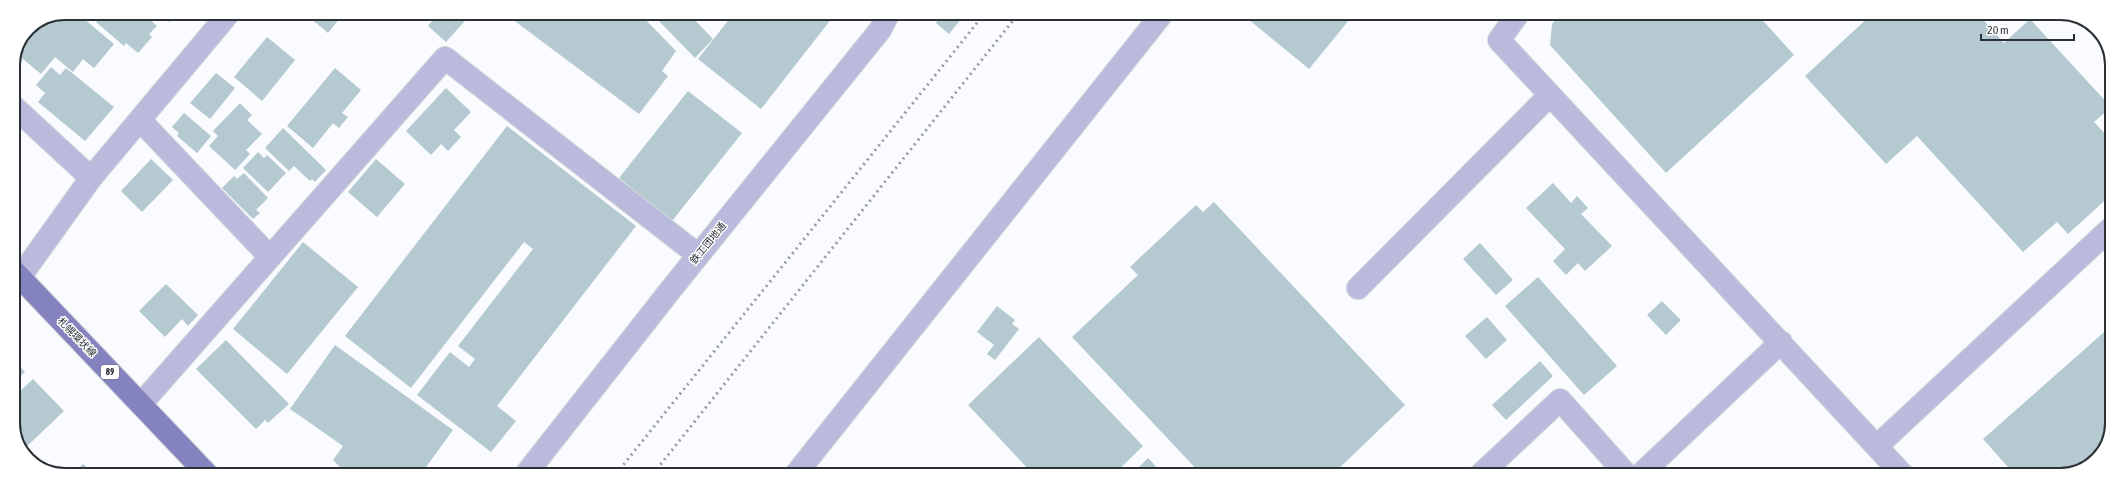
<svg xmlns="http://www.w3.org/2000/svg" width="2125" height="488" font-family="'Asap Condensed','Noto Sans JP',sans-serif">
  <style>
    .building { fill: #b4c9d0 }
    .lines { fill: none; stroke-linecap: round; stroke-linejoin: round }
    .minor-casing { stroke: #d4d7da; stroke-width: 24 }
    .major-casing { stroke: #d4d7da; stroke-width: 24 }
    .minor { stroke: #babbdc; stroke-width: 22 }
    .major { stroke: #8483bf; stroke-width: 22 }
    .rail { stroke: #999da1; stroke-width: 3; stroke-dasharray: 2 4; stroke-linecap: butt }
    .labels { text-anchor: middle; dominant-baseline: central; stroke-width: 3; stroke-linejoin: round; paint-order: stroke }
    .shield { fill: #fff; stroke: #6b6f73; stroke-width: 1 }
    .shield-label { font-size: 9px; font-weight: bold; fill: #2c3137 }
    .street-label { font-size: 10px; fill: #2c3137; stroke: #fff }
    .rim { fill: none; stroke: #2c3137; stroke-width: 2 }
  </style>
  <rect width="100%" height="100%" fill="#f9fbfe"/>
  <path class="building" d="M65,13h12l37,31 -20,24 -11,-9 -10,13 -18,-15 -14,17 -24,-20 11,-26z
    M104,13h38l15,13 -8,8 3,3 -14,16 -12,-10 -2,3 -28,-24z
    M158,13h18l-7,9z
    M304,13h31l-1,2 5,4 -11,14z
    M439,13h33l-26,29 -18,-16z
    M504,13h135l37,38 -14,20 6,5 -29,38z
    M663,13h25l25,26 -18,19 -38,-39z
    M734,13h102l-75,96 -63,-50z
    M943,13h23l-17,21 -13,-11z
    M1242,14h112l-45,55z
    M1561,14h196l37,41 -128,118 -116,-128 2,-21z
    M1872,14h106l26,29 26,-24 81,88 -17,15 18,19v53l-44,40 -11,-12 -34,30 -106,-116 -31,28 -81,-88z
    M267,37l28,23 -33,41 -28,-24z
    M51,67l9,8 6,-7 48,39 -29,34 -47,-39 7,-9 -9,-8z
    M335,68l26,22 -19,23 6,4 -9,11 -6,-5 -20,25 -26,-22z
    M216,73l19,15 -25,31 -20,-16z
    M446,88l25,24 -17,18 7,7 -13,14 -7,-7 -10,11 -25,-24z
    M688,91l54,42 -70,88 -53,-43z
    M240,103l12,12 -5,5 15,14 -16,16 4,4 -15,16 -26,-24 9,-10 -5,-5z
    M184,113l27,23 -14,17 -20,-17 2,-3 -7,-6z
    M507,126l129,100 -139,180 19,15 -25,31 -74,-57 33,-43 19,15 6,-8 -17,-13 75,-97 -9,-7 -113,146 -66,-52z
    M283,128l43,42 -11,12 -3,-3 -2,2 -16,-15 -5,5 -24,-23z
    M258,152l6,6 3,-3 19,18 -18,19 -25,-24z
    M151,159l22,21 -31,32 -21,-21z
    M376,159l29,25 -28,33 -29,-25z
    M244,173l24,25 -12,12 4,3 -7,6 -31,-31 12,-12 3,3z
    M1553,183l18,20 6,-7 11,12 -7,6 31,32 -27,25 -7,-8 -12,12 -13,-14 12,-12 -39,-41z
    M1214,202l191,203 -73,70h-130l-130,-138 66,-62 -8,-8 66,-62 7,7z
    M303,242l55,45 -71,87 -54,-45z
    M1480,243l33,37 -17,15 -33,-36z
    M1538,277l79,89 -33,29 -79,-89z
    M166,284l32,31 -10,11 -6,-7 -17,18 -26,-26z
    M1662,301l19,19 -15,15 -19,-20z
    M997,306l18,14 -3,4 7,5 -24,31 -8,-6 7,-9 -17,-13z
    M1487,317l20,23 -21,19 -21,-23z
    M2111,326v108l-17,28 -34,13h-45l-32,-36z
    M1039,337l104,109 -30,29 -80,-1 -65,-69z
    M226,340l63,64 -21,19 -3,-3 -9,9 -60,-60z
    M335,345l118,85 -32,44h-74l-14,-14 10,-14 -53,-37z
    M13,360l12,12 -12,10z
    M1540,361l13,15 -47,44 -14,-15z
    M33,379l31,32 -41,39 -10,-20v-32z
    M1148,458l16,17h-33z
    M83,464l11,10h-21z"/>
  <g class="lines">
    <defs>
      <path id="minor" d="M1518,14l-19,26 404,435
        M13,106l78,72
        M140,120l130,137
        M13,283l7,-6 71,-99 138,-165
        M1358,288l192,-193
        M141,404l304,-346 253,197
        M1877,446l234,-218
        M526,474l146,-186 208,-258 9,-17
        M796,474l366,-460
        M1480,475l80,-75 67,75
        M1640,475l141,-133"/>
      <path id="major" d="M13,270l194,204"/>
    </defs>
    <use href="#minor" class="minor-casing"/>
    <use href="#major" class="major-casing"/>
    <use href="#minor" class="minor"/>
    <use href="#major" class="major"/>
    <path class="rail" d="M616,474l369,-461
      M653,474l366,-461"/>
  </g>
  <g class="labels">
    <rect class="shield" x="101" y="365" width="18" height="14" rx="3"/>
    <g class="shield-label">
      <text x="110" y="372">89</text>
    </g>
    <g class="street-label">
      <text transform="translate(708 243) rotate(-51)">鉄工団地通</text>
      <text transform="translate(77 337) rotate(46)">札幌環状線</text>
    </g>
  </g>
  <path d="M0 0H2125V488H0ZM65 20H2060A45 45 0 0 1 2105 65V423A45 45 0 0 1 2060 468H65A45 45 0 0 1 20 423V65A45 45 0 0 1 65 20Z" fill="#fff" fill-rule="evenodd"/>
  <path class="rim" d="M65 20H2060A45 45 0 0 1 2105 65V423A45 45 0 0 1 2060 468H65A45 45 0 0 1 20 423V65A45 45 0 0 1 65 20Z"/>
  <path d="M1981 34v6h93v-6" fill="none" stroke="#2c3137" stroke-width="2"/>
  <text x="1987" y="34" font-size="12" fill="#2c3137" stroke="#ffffff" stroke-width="3" paint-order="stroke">20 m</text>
</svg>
